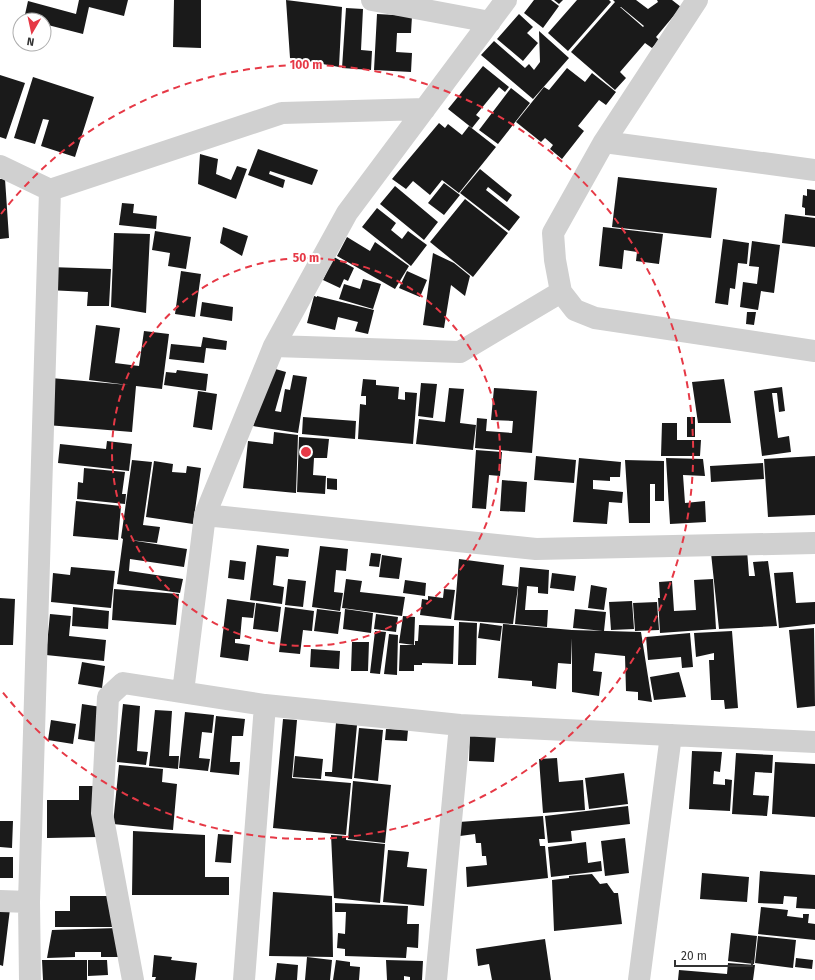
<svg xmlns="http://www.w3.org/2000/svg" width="815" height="980" font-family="'Fira Sans',sans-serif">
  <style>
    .building { fill: #1a1a1a; fill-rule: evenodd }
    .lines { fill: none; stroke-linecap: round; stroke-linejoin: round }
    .street { stroke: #d0d0d0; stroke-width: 22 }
    .ring { fill: none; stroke: #e63946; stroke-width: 2; stroke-dasharray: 7 5 }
    .centre { fill: #e63946; stroke: #fff; stroke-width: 2 }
    .ring-label { font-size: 12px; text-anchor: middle; font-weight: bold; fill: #e63946; stroke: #fff; stroke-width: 4; stroke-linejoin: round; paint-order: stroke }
  </style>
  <rect width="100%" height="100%" fill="#fff"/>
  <path class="building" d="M79,0h49l-4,16 -35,-9 -6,27 -39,-10v-4l-20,-1 4,-18 48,13z
    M174,0h27v48l-28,-1z
    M286,0l56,7 -3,60 -49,-9z
    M534,0h17l8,6 -16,22 -19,-15z
    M554,0h9l-4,4z
    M577,0h32l2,2 -43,49 -20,-18z
    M613,0h23l12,9 10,-7 -1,-2h15l9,7 -25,30 3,3 -7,8 -7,-5 -25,29 6,6 -11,12 -44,-38 44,-50zM620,7h1l23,19 -1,1z
    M346,8l17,1 -2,41 11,1 -1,19 -29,-2z
    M377,14l35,2 -1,17h-14l-1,19 16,1 -1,19 -37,-2z
    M519,14l14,13 -6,6 11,10 -15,18 -26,-22z
    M539,31l30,27 -36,41 -52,-44 13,-14 31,27 4,-4 5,6 6,-8z
    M483,66l26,21 -4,5 -6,-5 -23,28 4,3 -8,10 -24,-19z
    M567,68l18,14 7,-9 24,19 -10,13 -7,-5 -21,26 6,5 -22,28 -12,-10 3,-4 -8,-7 -4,4 -25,-20 28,-35 5,3z
    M0,75l25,8 -19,56 -6,-2z
    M33,77l61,20 -19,60 -34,-11 8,-26 -6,-1 -8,25 -21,-6z
    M511,88l19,15 -32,41 -19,-14z
    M439,123l6,5 3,-4 14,11 7,-9 27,21 -37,46 -17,-13 -12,15 -17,-14 -7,8 -14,-10z
    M258,149l60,21 -6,15 -42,-14 -1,3 16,6 -2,8 -35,-13z
    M200,154l18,5 -2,15 15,6 6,-14 10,3 -11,30 -38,-15z
    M480,169l32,26 -5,7 -19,-15 -2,3 34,27 -11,14 -49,-38z
    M618,177l99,11 -6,50 -99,-11z
    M0,179h5l4,59 -9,1z
    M444,183l16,12 -16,20 -16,-12z
    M395,186l43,36 -14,18 -44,-36z
    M807,189l8,1v26l-10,-1v-7l-3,-1 1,-12 4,1z
    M465,199l43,34 -35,44 -43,-35z
    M122,203l12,1 -1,9 24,3 -1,13 -37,-4z
    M377,208l19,15 -5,7 11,9 6,-8 19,14 -16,21 -49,-39z
    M785,214l30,4v29l-33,-4z
    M223,227l25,9 -6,20 -22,-13z
    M603,227l60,7 -4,30 -23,-3 1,-9 -13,-2 -2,19 -23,-3z
    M155,231l36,6 -5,32 -18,-3 2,-13 -18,-3z
    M114,233l36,1 -4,79 -35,-6z
    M347,237l23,14 5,-9 34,24 -14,23 -58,-33z
    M723,239l26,4 -2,21 -9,-1 -3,26 -5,-1 -2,17 -13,-2z
    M752,241l28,4 -6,48 -13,-2 -3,19 -18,-3 3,-25 14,2 2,-17 -10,-1z
    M433,253l21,10 16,13 -5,20 -14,-11 -7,43 -21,-3z
    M334,257l20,11 -6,13 -4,-2 -4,9 -17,-8z
    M49,267l62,2 -2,37h-22l1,-14 -40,-2z
    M181,271l20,3 -6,43 -20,-3z
    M407,271l20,9 -7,17 -21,-9z
    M363,279l18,5 -8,25 -34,-10 5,-15 16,5z
    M314,296l3,1v-1l57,14 -6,24 -13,-3 3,-9 -20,-5 -3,13 -28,-7z
    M202,302l31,5 -1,14 -32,-5z
    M747,312h9l-2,13 -8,-1z
    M96,325l24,3 -5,35 24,3 5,-35 25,3 -7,55 -26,-3 -4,46 -85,-7 4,-47 77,7 -39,-5z
    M203,337l24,4 -1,9 -20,-2 -2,15 -35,-4 2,-15 30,3z
    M272,368l14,4 -11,39 6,1 4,-23 5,1 3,-15 14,2 -9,56 -45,-7z
    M177,370l31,4 -2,17 -42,-6 2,-13 10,1z
    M363,379l13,1v5l23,2 -1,12 7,1v-8l12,1 -4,51 -55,-5 2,-35 6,1v-9h-5z
    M724,379l7,44h-33l-6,-41z
    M421,383l16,1 -4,34 -15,-2z
    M782,387l3,24 -6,1 -2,-19h-5l6,45 11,-2 2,16 -29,4 -8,-65z
    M449,388l15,1 -4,34 16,2 -3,25 -57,-6 3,-25 26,3z
    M494,388l43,3 -5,62 -57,-5 2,-30 10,1 -1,12 26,2 1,-12 -22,-1z
    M198,391l19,3 -5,36 -19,-3z
    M303,417l53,4 -1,18 -53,-5z
    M687,417h8v20h-8z
    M662,423h15v17h24l-1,16h-39z
    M274,432l24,3 -2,58 -53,-5 5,-47 25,3z
    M299,437l30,2 -2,19h-13l-1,17 13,1 -1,18 -28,-2z
    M107,441l25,3 -3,27 -71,-8 2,-19 46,5z
    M476,450l26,2 -2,24 -11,-1 -3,34 -14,-1z
    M536,456l40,4 -2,23 -40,-3z
    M815,456v59l-47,2 -4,-58z
    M579,458l42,4 -1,15h-10v4l-17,-1v9l30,3 -1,11 -13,-1 -2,22 -34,-2z
    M666,458l37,1 2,17 -22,-1 2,28 20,-2 1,21 -36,2z
    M132,460l20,2 -9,63 17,2 -3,16 -27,-3 57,9 -3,18 -54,-8 -1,12 54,8 -3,14 -63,-9 6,-45 -2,-1z
    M625,460l39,1v40h-9v-17h-5v39h-21z
    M154,461l19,3 -1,8 14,1 1,-7 14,2 -8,56 -47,-7z
    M763,463l1,16 -53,3 -1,-16z
    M84,468l41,4 -3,22h4l-1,10 -48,-5 1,-17 5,1z
    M327,478l10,1v11l-10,-1z
    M502,480l25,2 -2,30 -25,-1z
    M76,501l45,5 -3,34 -45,-4z
    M257,545l32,4 -1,8 -12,-1 -3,29 11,2 -2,17 -32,-4z
    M320,546l28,3 -2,22 -10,-1 -2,22 9,1 -3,18 -28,-4z
    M747,550l2,26h6l-2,-14 15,-1 9,65 -58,3 -8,-76z
    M371,553l10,1 -2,13 -10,-1z
    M382,555l20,3 -3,21 -20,-2z
    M459,559l45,6 -2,20 16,2 -5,37 -59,-4z
    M230,560l16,2 -2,18 -16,-2z
    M71,567l44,4 -4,37 -60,-6 2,-29 17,2z
    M520,567l29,3 -1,24 -10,-1v-6l-11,-1 -2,24h23l-1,17 -32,-3z
    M793,572l3,31 19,-1v22l-36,4 -5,-55z
    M552,573l24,3 -2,15 -24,-3z
    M288,579l18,2 -3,26 -18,-2z
    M346,579l16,2 -2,11 45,5 -3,19 -60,-8z
    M713,579l3,50 -56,4 -2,-35h2l-1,-16 13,-1 2,30 22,-1 -2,-30z
    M405,580l21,3 -1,13 -22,-3z
    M591,585l16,3 -3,22 -16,-2z
    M114,589l65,5 -3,31 -64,-5z
    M444,589l11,1 -4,29 -31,-4 2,-16 6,1v-4l15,2z
    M0,598l15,1 -2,46h-13z
    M227,599l28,4 -2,15 -11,-1 -2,22h-5v4l15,2 -2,16 -28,-4z
    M632,601l2,28 -23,1 -2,-28z
    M657,602l2,28 -24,1 -2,-28z
    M256,603l25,4 -3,25 -25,-3z
    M73,607l36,4 -1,18 -36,-3z
    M285,607l29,4 -2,20 -9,-1 -3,24 -21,-2z
    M317,609l24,3 -3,22 -24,-3z
    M345,609l28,4 -2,20 -28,-4z
    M575,609l31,3 -2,19 -31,-3z
    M50,614l21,2 -2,20 37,4 -2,21 -58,-6z
    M376,614l22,3 -2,15 -22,-3z
    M403,616l12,1 -1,28 -15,-2z
    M459,622l18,1 -1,42h-18z
    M480,623l22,3 -2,15 -22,-3z
    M503,624l69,6 69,2 11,70 -14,-2v-8l-12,-1 -1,-35 -30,-3 -2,18 9,1 -3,24 -27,-4v-54l-1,26 -13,-1 -2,26 -24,-3v-5l-34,-3z
    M419,625l35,1 -1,38 -31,-1v2h-8v6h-15l1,-26h18h-3v-4h3z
    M814,628l1,78 -18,2 -8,-78z
    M375,631l11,1 -6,42 -10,-1z
    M732,631l6,77 -13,1 -1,-9h-13l-2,-40h5v-7l-18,4 -2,-24z
    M690,633l3,34 -11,1 -1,-11 -33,3 -2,-23z
    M389,634l9,1 -1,40 -13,-1z
    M352,642h17l-1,29h-17z
    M311,649l29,2 -1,18 -29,-2z
    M82,662l23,4 -3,22 -24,-4z
    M679,672l7,25 -32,3 -4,-23z
    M82,704l19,3 -4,35 -19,-3z
    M123,704l17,2 -3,45 11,1 -2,13 -29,-3z
    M155,710l17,1 -3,45h10l-1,13 -29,-3z
    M185,712l29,3 -2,18 -10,-1 -3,26 11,1 -2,12 -29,-3z
    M216,716l29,3 -2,17h-11l-2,26h10l-1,13 -29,-3z
    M283,719l14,1 -5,58 59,5 -5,52 -73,-7z
    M51,720l25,4 -3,20 -25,-4z
    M336,723l21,2 -5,54 -27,-3v-4h7z
    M359,728l24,2 -5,51 -24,-3z
    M386,729l22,1 -1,11 -22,-1z
    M470,733l26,2 -2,27 -25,-1z
    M692,751l30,1 -2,20 -6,-1 -1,13 12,1v-6l7,1 -2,31 -41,-2z
    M736,753l37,2 -1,18 -17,-1 -2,23 16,1 -2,20 -35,-2z
    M295,756l28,3 -2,20 -28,-2z
    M557,758l2,24 24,-2 2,30 -42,3 -4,-54z
    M775,762l40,2v53l-43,-3z
    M119,765l44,4 -1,13 15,2 -4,46 -60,-6z
    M624,773l4,31 -39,5 -4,-31z
    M353,781l38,4 -6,58 -37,-4z
    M79,786h18l1,51 -51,1v-38h32z
    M628,806l2,18 -59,7 1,10 -24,2 -3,-27z
    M543,816l2,23h-6l1,7h5l3,32 -81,9 -1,-20 21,-2 -1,-9h-4l-1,-13h-5l-1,-9 -15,2 -1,-14z
    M0,821h13l-1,27 -12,-1z
    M133,831l72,4v42h24v18h-97z
    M218,834l15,1 -2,28 -16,-1z
    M331,835l15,1v4l39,4 -5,59 -46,-5z
    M625,838l4,35 -24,3 -4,-35z
    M586,842l2,21 13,-2 1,10 -51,6 -3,-30z
    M388,850l21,2 -2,15 20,2 -3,37 -41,-4z
    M0,857h13v21h-13z
    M760,871l55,4v34l-19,-1 1,-11 -13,-1 -1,8 -25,-1z
    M702,873l47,4 -2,25 -47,-3z
    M592,874l8,10 7,-1 7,10h4l4,31 -68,7 -2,-51 17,-2v-2z
    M273,892l59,4 1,61 -64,-1z
    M70,896h42v31h-57v-16h15z
    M335,903l73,3 -1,18h12l-1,24 -11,-1 -1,11 -61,-2v-7l-8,-1 1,-15 7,1 1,-22h-11z
    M761,907l27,3 -1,6 16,2v-4h6l-1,9 7,1v16l-57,-6z
    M0,908l10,1 -7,57 -3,-1z
    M118,928l7,29h-24v-5h-26v5l-28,1 5,-28z
    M731,933l26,3 -3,28 -26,-3z
    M758,936l38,4 -3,28 -38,-5z
    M545,939l6,41h-59l-3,-16 -11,2 -2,-17z
    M154,955l18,2 -1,3 26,3 -2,17h-40l1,-3h-4z
    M307,957l25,3 -2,20h-25z
    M796,958l17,2 -1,9 -17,-2z
    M42,960h45v20h-44z
    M88,960h19l1,15 -20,1z
    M336,960l14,2v4l10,1 -1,13h-26z
    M386,960l37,1 -1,19h-12v-3l-6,-1v4h-17z
    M277,963l21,2 -1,15h-22z
    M728,963l27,2 -2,15h-75l1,-10 48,4z"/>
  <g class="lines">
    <path class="street" d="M372,0l118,22
      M697,0l-93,142 -51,91 2,27 6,32 14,18 20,8 220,33
      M604,142l211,28
      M0,166l50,24 232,-77 143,-4
      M274,346l186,6 101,-60
      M205,515l331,34 279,-6
      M183,692l22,-177 69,-169 73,-133 159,-213
      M0,901l29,1
      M30,980l-1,-78 21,-712
      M133,980l-31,-167 6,-116 15,-14 142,22
      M244,980l21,-275 195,20 355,17
      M436,980l24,-255
      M639,980l32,-245"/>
  </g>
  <g class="ring">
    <circle cx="306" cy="452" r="194"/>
    <path d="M1 214A387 387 0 1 1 1 690"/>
  </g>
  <circle cx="306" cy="452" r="6" class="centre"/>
  <g class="ring-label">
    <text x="306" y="69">100 m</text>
    <text x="306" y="262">50 m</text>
  </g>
  <g transform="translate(32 32) rotate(189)"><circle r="19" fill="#ffffff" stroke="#adadad"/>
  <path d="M0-3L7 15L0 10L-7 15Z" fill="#e63946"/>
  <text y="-6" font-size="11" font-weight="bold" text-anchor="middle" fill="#333333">N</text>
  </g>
  <path d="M675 960v6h77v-6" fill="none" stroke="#333333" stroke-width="2"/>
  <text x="681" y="960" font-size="12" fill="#333333" stroke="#ffffff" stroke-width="3" paint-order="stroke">20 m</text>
</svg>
